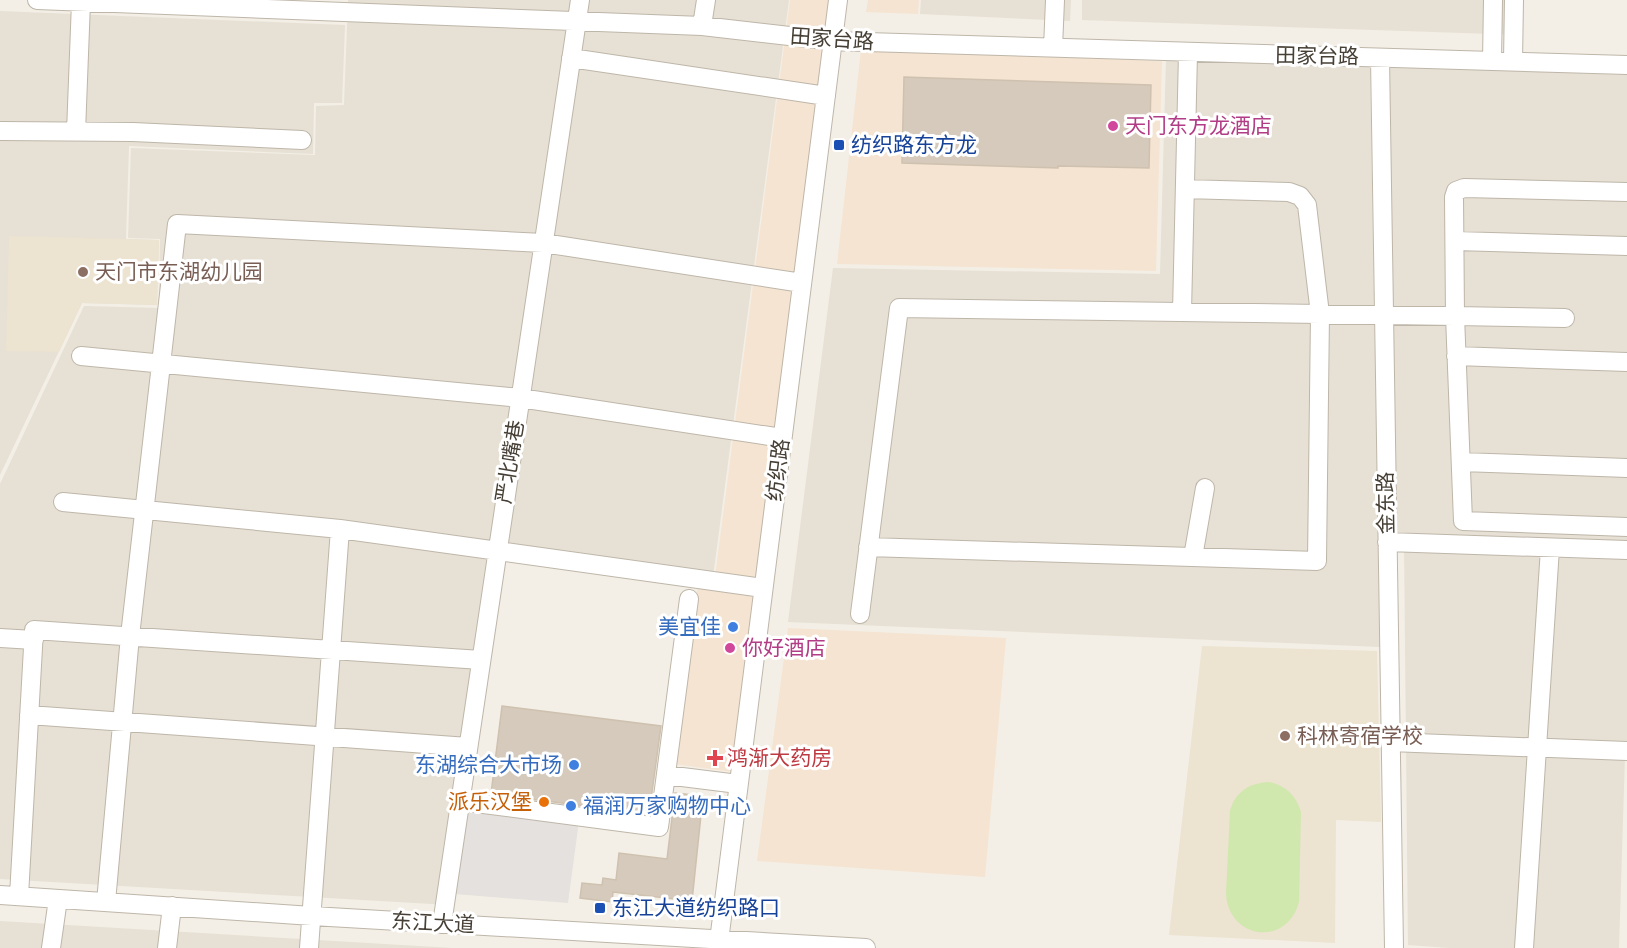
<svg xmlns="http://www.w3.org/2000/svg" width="1627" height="948" font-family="'Source Sans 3','Noto Sans SC',sans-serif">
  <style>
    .residential { fill: #e7e0d4 }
    .commercial { fill: #f5e4d1 }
    .education { fill: #ece3d0 }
    .green { fill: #d0e8ae }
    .parking { fill: #e4e1de }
    .building { fill: #d5cabb; stroke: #cfc1af; stroke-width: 1.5 }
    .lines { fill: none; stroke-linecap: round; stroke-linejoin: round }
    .minor-casing { stroke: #beb6a9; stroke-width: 20 }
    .minor { stroke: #fff; stroke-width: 18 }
    .hotel-dot { fill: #d1479c; stroke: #fff; stroke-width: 2 }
    .transit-dot { fill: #1a4fb4; stroke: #fff; stroke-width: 2 }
    .education-dot { fill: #8d6e63; stroke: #fff; stroke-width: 2 }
    .shop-dot { fill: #3f7fe0; stroke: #fff; stroke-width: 2 }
    .health-dot { fill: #e0444e; stroke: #fff; stroke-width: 2 }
    .food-dot { fill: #e8710a; stroke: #fff; stroke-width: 2 }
    .labels { text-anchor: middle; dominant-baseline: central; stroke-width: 6; stroke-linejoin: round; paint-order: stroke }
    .street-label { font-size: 21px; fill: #463f35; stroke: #fff }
    .hotel-label { font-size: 21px; fill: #b23c85; stroke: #fff; text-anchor: start }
    .transit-label { font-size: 21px; fill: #164399; stroke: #fff; text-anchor: start }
    .education-label { font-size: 21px; fill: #785e54; stroke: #fff; text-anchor: start }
    .shop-label { font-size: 21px; fill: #366cbe; stroke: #fff; text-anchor: end }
    .health-label { font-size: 21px; fill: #be3a42; stroke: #fff; text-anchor: start }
    .food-label { font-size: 21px; fill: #c56008; stroke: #fff; text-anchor: end }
  </style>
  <rect width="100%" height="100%" fill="#f3efe6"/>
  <path class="residential" d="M348,0h441l-76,577 -210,-28 -53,356 -450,-26v-395l84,-178 75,2 1,-69 -32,-1 3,-90 184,7 1,-49 28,-1z
    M921,0h150l-1,21 -150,-7z
    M1082,0h441v35l-441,-15z
    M0,11l345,14 -3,78h-28l-1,51 -184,-8 -3,93 33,1 -2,65 -75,-2 -82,172z
    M1166,58l204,7 10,582 -592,-25 45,-354 327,6z
    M1386,66l241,9v470l-231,-9z
    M1404,545l223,8v202h-2l-6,193h-170l-41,-3z
    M0,921l452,27h-452z"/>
  <path class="commercial" d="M790,0h40l-74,583 -41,-6z
    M868,0h51l-1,14 -52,-2z
    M861,50l301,11 -6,210 -319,-7z
    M698,583l57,8 -22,181 -59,-8z
    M788,628l218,10 -21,239 -228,-16z"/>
  <path class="education" d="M9,236l150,4 -2,65 -75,-2 -23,49 -53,-1z
    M1202,646l175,5 4,171 -45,-2 -1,123 -166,-8z"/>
  <path class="green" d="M1269,782c16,3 27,13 32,30l-2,90c-12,45 -70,38 -73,-8l4,-83c5,-19 19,-28 39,-29z"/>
  <path class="parking" d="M469,807l110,14 -11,82 -113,-9z"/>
  <path class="building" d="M904,77l247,8 -2,83 -91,-2v2l-156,-5z
    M502,706l159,20 -12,88 -158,-20z
    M675,793l28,3 -11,105 -79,-9 -1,10 -32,-4 2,-15 20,2 1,-7 13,2 3,-27 48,6z"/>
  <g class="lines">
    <defs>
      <path id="minor" d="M37,0l665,26 131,15 794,24
        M702,26l4,-26
        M1053,48l2,-48
        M571,58l255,38
        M1380,58l14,890
        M1492,61l1,-61
        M1513,61l1,-61
        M0,131l133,1 169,8
        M76,132l5,-130
        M1455,241l172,5
        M1182,312l6,-259
        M1565,318l-110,-2 -1,-119 2,-6 8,-3 163,4
        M81,356l439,42 262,40
        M1456,356l171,6
        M1461,462l166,6
        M63,502l277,27
        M1387,542l240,8
        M868,547l449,14 3,-247 -13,-109 -7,-9 -11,-4 -104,-3
        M1193,557l12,-69
        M860,614l39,-306 556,8 8,205 164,6
        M0,638l34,2
        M29,715l439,32
        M1390,742l237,9
        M666,775l72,9
        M460,801l199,26 30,-228
        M0,895l312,21 554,32
        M19,896l15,-266 447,30
        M106,902l24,-266 47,-412 366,19 259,40
        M442,924l138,-924
        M719,941l119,-941
        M51,948l7,-49
        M167,948l5,-42
        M309,948l31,-419 423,59
        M1524,948l26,-400"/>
    </defs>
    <use href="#minor" class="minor-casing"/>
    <use href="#minor" class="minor"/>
  </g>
  <g class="hotel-dot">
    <circle cx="1113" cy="126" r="6"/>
    <circle cx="730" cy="648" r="6"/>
  </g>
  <g class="transit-dot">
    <rect x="833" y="139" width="12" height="12" rx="3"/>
    <rect x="594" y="902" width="12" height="12" rx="3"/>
  </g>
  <g class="education-dot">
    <circle cx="83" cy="272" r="6"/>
    <circle cx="1285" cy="736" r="6"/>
  </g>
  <g class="shop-dot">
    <circle cx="733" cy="627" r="6"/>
    <circle cx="574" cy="765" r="6"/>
    <circle cx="571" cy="806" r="6"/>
  </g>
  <path class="health-dot" d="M712 749h6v6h6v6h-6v6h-6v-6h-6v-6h6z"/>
  <circle class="food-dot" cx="544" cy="802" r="6"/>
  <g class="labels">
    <g class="street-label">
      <text transform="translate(832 39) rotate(4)">田家台路</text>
      <text transform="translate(1317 56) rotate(1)">田家台路</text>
      <text transform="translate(510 462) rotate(-81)">严北嘴巷</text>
      <text transform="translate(778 470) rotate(-83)">纺织路</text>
      <text transform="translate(1386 503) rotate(-91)">金东路</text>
      <text transform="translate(433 923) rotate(3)">东江大道</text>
    </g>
    <g class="hotel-label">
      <text x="1125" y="126">天门东方龙酒店</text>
      <text x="742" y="648">你好酒店</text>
    </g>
    <g class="transit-label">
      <text x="851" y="145">纺织路东方龙</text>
      <text x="612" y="908">东江大道纺织路口</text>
    </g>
    <g class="education-label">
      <text x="95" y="272">天门市东湖幼儿园</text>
      <text x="1297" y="736">科林寄宿学校</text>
    </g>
    <g class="shop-label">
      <text x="721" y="627">美宜佳</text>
      <text x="562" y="765">东湖综合大市场</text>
      <text x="583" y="806" text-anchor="start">福润万家购物中心</text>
    </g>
    <g class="health-label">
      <text x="727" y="758">鸿渐大药房</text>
    </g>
    <g class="food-label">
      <text x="532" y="802">派乐汉堡</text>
    </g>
  </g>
</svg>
